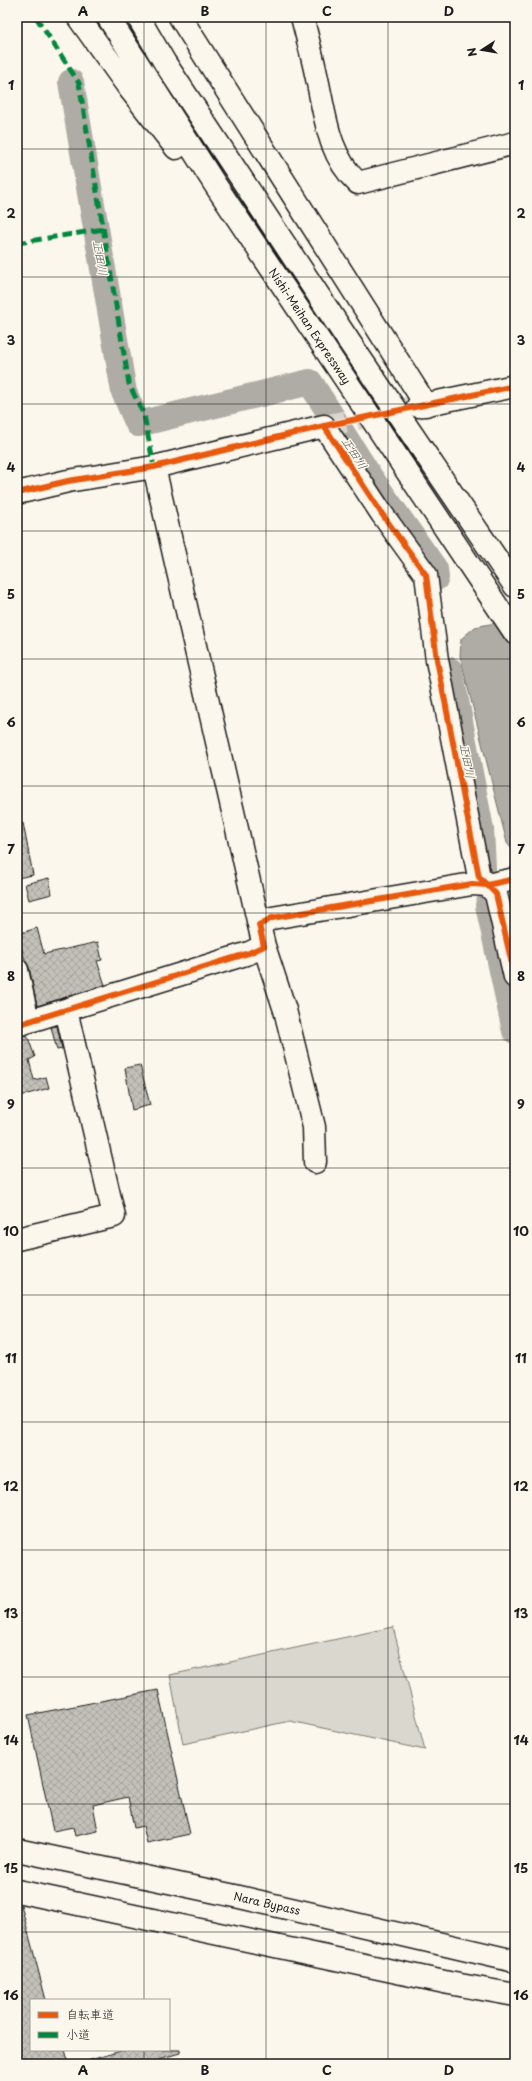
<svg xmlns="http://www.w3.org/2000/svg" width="532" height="2081" font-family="'Playpen Sans','Klee One',sans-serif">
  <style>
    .green { fill: #dad7ce; stroke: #7b7a75 }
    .water { fill: #afaca5; stroke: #74726e }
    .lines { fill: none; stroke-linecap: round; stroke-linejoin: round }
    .river { stroke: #afaca5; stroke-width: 26 }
    .building { fill: url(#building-cross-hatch); stroke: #1c1c1c }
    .minor-tunnel { stroke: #dad6cd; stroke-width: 22; stroke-dasharray: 22 11; stroke-linecap: butt }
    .minor-casing { stroke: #1c1c1c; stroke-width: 25 }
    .highway-casing { stroke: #1c1c1c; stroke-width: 25 }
    .minor { stroke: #fbf7ec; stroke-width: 22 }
    .highway { stroke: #fbf7ec; stroke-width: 22 }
    .quiet { stroke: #00873e; stroke-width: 5; stroke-dasharray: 10 5; stroke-linecap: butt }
    .cycleway-casing { stroke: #fbf7ec; stroke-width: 8 }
    .cycleway { stroke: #e8590c; stroke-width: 6 }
    .grid { fill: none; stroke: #1c1c1c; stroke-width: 1; stroke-opacity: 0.55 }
    .labels { text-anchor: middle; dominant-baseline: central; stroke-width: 3; stroke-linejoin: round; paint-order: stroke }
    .street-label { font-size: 11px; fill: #1c1c1c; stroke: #fbf7ec }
    .water-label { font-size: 12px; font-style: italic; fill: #575653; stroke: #fbf7ec }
    .neatline { fill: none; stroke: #1c1c1c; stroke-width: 1.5 }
    .grid-label { font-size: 13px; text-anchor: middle; font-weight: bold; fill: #1c1c1c }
  </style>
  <defs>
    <pattern id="building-cross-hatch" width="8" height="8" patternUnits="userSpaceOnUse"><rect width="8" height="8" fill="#c3c0b8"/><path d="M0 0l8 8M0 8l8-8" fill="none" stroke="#a7a49e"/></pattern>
  </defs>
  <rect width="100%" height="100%" fill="#fbf7ec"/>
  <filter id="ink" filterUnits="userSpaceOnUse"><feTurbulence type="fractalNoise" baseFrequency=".025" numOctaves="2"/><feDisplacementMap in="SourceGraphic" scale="8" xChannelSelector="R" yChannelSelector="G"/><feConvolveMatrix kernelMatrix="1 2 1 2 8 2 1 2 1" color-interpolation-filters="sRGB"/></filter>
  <g filter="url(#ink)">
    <path class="green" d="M393,1627l32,123 -135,-29 -107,23 -13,-69z"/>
    <path class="water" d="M515,619v233h-1l-7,-9 -47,-187 1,-17 14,-12z"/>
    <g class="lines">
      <path class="river" d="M71,82l53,310 14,32 172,-42 60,95 65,92 1,9
        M450,670l31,159 2,39
        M488,905l27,126"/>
    </g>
    <path class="building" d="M17,823h6l10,52 -16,3z
      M49,878l3,16 -23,6 -4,-16z
      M37,928l7,26 54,-12 4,18 -5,1 8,24 -68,21 -8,-39 -4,-7 -6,-21 3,-1 -1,-5z
      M57,1026l5,23 -5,1 -6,-23z
      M27,1035l8,22 -6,3 5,20 12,-3 3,11 -32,9v-60z
      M140,1065l10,40 -18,5 -7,-42z
      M158,1690l32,144 -43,9 -4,-17 -9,2 -6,-31 -35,8 5,26 -23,5 -2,-9 -20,4 -25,-116z
      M21,1905l25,95h-15v50h34l4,14h-48l-4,-15v-143z
      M124,2050h56v3l-21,6 2,5h-73l-1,-3z"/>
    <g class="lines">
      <path class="minor-tunnel" d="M324,426l90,-19"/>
      <defs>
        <path id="minor" d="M180,17l246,388
          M302,17c5,19 10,38 14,57 9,39 11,80 42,109l157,-40
          M418,406l97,-20
          M154,467l105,458
          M17,493l51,-12 86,-14 170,-41 58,88 44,61 11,85 42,217 17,17 19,83
          M264,946l21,64 29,117 1,35
          M17,970l11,51
          M17,1025l232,-72 15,-7 -5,-21 13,-7 200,-34 15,1 28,-6
          M17,1239l97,-23 -48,-206"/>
        <path id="highway" d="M78,17l51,71 47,60
          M108,17l108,169 299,447
          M138,17l27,46 185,280 165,243
          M17,1850l218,46 280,65
          M17,1891l432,92 66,12"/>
      </defs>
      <use href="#minor" class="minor-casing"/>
      <use href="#highway" class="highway-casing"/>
      <use href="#minor" class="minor"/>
      <use href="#highway" class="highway"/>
      <path class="quiet" d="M36,17l43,66 50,301 15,31 10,52
        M17,243l87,-14"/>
      <defs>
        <path id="cycleway" d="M324,426l58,88 44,61 11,85 42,217 17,17 19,83
          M17,493l51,-12 86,-14 170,-41 191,-40
          M17,1025l232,-72 15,-7 -5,-21 13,-7 200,-34 15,1 28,-6"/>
      </defs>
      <use href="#cycleway" class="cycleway-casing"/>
      <use href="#cycleway" class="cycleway"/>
    </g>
  </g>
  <path class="grid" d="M144,17v1983M266,17v2047M388,17v2047M17,149h498M17,277h498M17,404h498M17,531h498M17,659h498M17,786h498M17,913h498M17,1040h498M17,1168h498M17,1295h498M17,1422h498M17,1550h498M17,1677h498M17,1804h498M17,1932h498M144,2050v14"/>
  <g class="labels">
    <g class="street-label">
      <text transform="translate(310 326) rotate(56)">Nishi-Meihan Expressway</text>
      <text transform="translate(267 1903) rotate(13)">Nara Bypass</text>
    </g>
    <g class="water-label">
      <text transform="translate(101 258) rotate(80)">正田川</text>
      <text transform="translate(355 453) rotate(58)">正田川</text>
      <text transform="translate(468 761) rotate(79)">正田川</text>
    </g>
  </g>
  <rect width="532" height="2081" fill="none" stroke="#fbf7ec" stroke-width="44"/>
  <rect x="30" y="1999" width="140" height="52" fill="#fbf7ec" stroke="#a29f99"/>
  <rect x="38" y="2012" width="20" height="6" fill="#e8590c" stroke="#a29f99"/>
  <text x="66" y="2019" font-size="12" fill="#1c1c1c">自転車道</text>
  <rect x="38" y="2032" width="20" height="6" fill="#00873e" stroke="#a29f99"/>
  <text x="66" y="2039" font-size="12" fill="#1c1c1c">小道</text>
  <g transform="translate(482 50) rotate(258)" stroke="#fbf7ec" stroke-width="3" paint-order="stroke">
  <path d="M0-3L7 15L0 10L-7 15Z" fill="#1c1c1c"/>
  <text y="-6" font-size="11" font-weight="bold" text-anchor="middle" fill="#1c1c1c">N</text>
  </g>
  <rect x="22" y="22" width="488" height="2037" class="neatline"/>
  <g class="grid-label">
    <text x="83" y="16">A</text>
    <text x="205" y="16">B</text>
    <text x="327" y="16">C</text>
    <text x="449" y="16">D</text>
    <text x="11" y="90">1</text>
    <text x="521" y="90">1</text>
    <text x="11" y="218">2</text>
    <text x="521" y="218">2</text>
    <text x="11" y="345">3</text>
    <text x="521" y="345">3</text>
    <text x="11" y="472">4</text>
    <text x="521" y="472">4</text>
    <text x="11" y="599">5</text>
    <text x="521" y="599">5</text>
    <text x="11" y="727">6</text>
    <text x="521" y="727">6</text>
    <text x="11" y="854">7</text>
    <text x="521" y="854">7</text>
    <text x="11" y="981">8</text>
    <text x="521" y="981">8</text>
    <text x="11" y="1109">9</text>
    <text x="521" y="1109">9</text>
    <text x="11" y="1236">10</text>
    <text x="521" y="1236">10</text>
    <text x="11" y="1363">11</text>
    <text x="521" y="1363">11</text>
    <text x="11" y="1491">12</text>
    <text x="521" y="1491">12</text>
    <text x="11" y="1618">13</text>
    <text x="521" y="1618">13</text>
    <text x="11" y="1745">14</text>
    <text x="521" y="1745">14</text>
    <text x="11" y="1873">15</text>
    <text x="521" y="1873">15</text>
    <text x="11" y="2000">16</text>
    <text x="521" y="2000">16</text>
    <text x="83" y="2075">A</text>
    <text x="205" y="2075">B</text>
    <text x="327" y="2075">C</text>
    <text x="449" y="2075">D</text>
  </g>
</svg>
